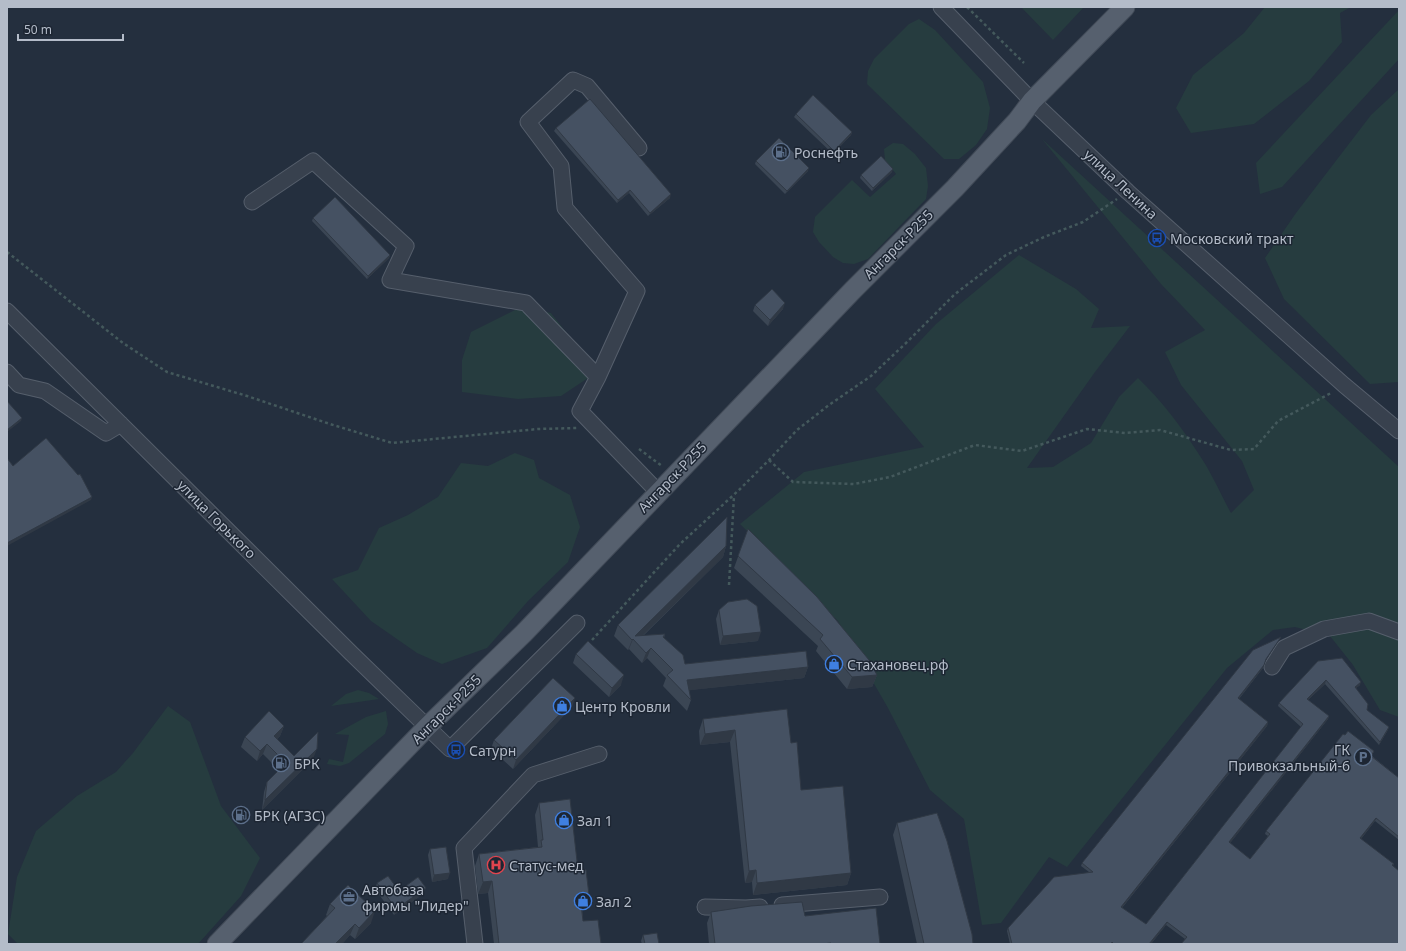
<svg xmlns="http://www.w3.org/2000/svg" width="1406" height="951" font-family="'Noto Sans',sans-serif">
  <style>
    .green { fill: #263c3f }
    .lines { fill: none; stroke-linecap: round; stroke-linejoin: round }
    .minor-casing { stroke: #565f6c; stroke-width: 17 }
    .major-casing { stroke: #414a57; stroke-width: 21 }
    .path { stroke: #44595c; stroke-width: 2.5; stroke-dasharray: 3 3; stroke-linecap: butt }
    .minor { stroke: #38414e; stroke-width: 15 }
    .major { stroke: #56606e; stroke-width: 19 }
    .wall { fill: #3b4654 }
    .shaded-wall { fill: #303945 }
    .building { fill: #455162; stroke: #303945 }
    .labels { text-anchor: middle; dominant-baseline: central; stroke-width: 3; stroke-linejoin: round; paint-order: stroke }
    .poi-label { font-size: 14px; fill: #b4bcc9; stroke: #1d2633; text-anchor: start }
    .street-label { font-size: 14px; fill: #b4bcc9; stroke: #1d2633 }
  </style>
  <rect width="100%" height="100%" fill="#242f3e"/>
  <path class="green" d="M1021,7h63l-31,33z
    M1265,7h86l-11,6 2,29 -33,39 -55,43 -63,9 -15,-25 17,-33 51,-42z
    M1399,10v49l-117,128 -22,7 -4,-31z
    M919,19l16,11 48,52 7,26 -3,21 -11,16 -17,14h-15l-77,-75 1,-13 6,-12 35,-35z
    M1399,89v293l-29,2 -86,-85 -19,-41 31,-45 75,-98z
    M1042,139l357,328v250l-19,-7 -27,-45 -23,-29 -35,-9 -22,3 -46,38 -160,199 -18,-10 -48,66 -19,2 -18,-106 -34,-29 -42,-82 -50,-87 -98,-97 64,-52 120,-25 -49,-58 61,-65 83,-69 57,34 23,20 -8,19 39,-2 -35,46 -68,96 26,-1 38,-24 28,-46 19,-19c25,24 45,51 64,81 11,17 19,36 29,54l23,-23 -12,-29 -61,-76 -16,-33 40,-22 -44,-46z
    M893,143l10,1 12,10 11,14 2,18 -2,13 -58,60 -14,5 -11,-1 -10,-6 -14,-15 -6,-10 2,-15 37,-37 18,17 26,-23 -11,-14 -1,-11z
    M521,307l30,6 33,42 4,23 -27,18 -43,3 -56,-7v-32l9,-28z
    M515,453l19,7 5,18 31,17 10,32 -12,35 -40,39 -41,47 -45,16 -25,-11 -46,-32 -39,-42 26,-9 21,-42 29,-13 30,-18 23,-34 27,3z
    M358,690l11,3 10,6 -48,7 15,-12z
    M168,706l22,16 31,84 39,52 -19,38 -43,48h-180l-10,-10 9,-57 19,-46 41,-35 39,-24 17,-19z
    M386,711l2,13 -3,10 -36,29 -9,3 -13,-2 2,-5 14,3 6,-27 -14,-1 31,-17z"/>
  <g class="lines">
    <defs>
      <path id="minor" d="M941,7l91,94 96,91 216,193 55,46
        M252,202l61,-41 93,85 -16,34 136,23 72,74 -18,34 78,81
        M7,311l345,343 98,95 127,-126
        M7,372l12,13 26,6 61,42 15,-9
        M598,377l39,-86 -72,-83 -4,-42 -33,-44 45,-42 14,6 52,62
        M1272,667l12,-19 40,-19 45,-8 30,11
        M782,905l98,-8
        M705,907l41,1 14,-1
        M475,944l-11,-96 69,-73 66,-21"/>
      <path id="major" d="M217,944l211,-218 96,-93 329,-343 102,-102 62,-67 15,-20 93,-94"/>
    </defs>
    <use href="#minor" class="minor-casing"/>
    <use href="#major" class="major-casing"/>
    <path class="path" d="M967,7l57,56
      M7,252l116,91 44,29 80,24 83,28 62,19 146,-14 39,-1
      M639,449l23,17
      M769,460l24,22 61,2 36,-7 85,-32 47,6 65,-22 38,4 35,-3 71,20 23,-1 24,-28 53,-28
      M729,585l5,-89
      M592,640l88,-96 59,-54 30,-30 28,-30 32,-25 42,-29 35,-33 49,-49 51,-39 38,-18 39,-15 34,-23"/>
    <use href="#minor" class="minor"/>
    <use href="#major" class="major"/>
  </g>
  <path class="wall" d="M796,114l56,18 -1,3 -18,19 -39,-37z
    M556,128l114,70 -22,18 -19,-23 -12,10 -63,-72z
    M756,161l52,10 -23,23 -30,-30z
    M892,172l-20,19 -12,-13 1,-3z
    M313,218l77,37 -1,3 -22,21 -55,-58z
    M755,305l28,4 -15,17 -15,-15z
    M748,529l129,146 -5,12 -25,2 -31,-38 2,-5 -84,-78z
    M726,546l-3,11 -80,79 22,-2 -1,4 21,26 123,3 -4,11 -115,12 2,10 -4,11 -24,-25 3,-8 -19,-20 -5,5 -13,-14 -1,1 -14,-14 4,-11z
    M719,610l39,31 -38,4 -4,-26z
    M1281,637l-16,24 -2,7 -24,31 29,23 -1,4 -145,182 24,16 155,-197 -23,-21 1,-3 39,-42 42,24 -4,3 11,22 21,20 -9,15 -54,-61 -17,16 21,16 -1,3 -98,124 20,16 18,-23 -3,-2 1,-3 108,-80 -2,5 27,22v62l-24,-19 -14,18 33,25 -1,2 -208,73 -19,-14 -15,19h-141l-3,-13 1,-3 81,-56 -8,-6 1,-3z
    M576,654l45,31 -12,12 -36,-34z
    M572,707l-59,62 -22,-20 3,-9z
    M703,719l88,24 10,47 50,83 -4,12 -94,10 -1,-13 -7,1 -15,-141 -30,3 -1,-14z
    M284,726l-4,10 -3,3 17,17 19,3 -51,51 2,-18 3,-10 12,-12 -16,-16 -6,7 -16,-14 4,-10z
    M539,803l39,67 11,25 -5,12h-2l1,14 18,23h-107l-6,-51 -10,1 -3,-28 4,-12 59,-7 -3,-32z
    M897,823l76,121h-56l-24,-109z
    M430,849l18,30 -16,3 -4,-27z
    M377,883l22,8 24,3 -29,21 -19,-26z
    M330,904l41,19 -16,16 -5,-4 -8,9h-41l26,-28 -1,-1z
    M711,912l94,4 75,28h-171l-2,-21z
    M643,935l16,9h-17l-1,-3z"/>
  <path class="shaded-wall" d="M852,132l-1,3 -18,19 1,-3z
    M809,168l-1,3 -23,23 2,-3z
    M893,169l-1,3 -20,19 1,-3z
    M630,190l-1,3 -12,10 1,-3z
    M671,194l-1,4 -22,18 2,-3z
    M390,255l-1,3 -22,21 1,-3z
    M785,303l-2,6 -15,17 2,-6z
    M22,418l-1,3 -14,11v-2z
    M92,497l-1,3 -84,46v-3z
    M726,546l-3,11 -87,85 -1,-6z
    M761,632l-3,9 -38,4 3,-9z
    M633,639l-4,10 -1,1 4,-10z
    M651,648l-4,10 -5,5 4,-10z
    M1264,665l-1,3 -26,33 1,-3z
    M808,667l-4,11 -121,13 4,-11z
    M624,675l-3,10 -12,12 3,-9z
    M877,675l-5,12 -25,2 5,-12z
    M1326,680l-1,4 -19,18 1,-3z
    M1361,682l-1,3 -6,5 1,-3z
    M575,698l-3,9 -59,62 3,-9z
    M1329,716l-1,3 -100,127 1,-4z
    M1268,722l-1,4 -147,184 1,-3z
    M284,726l-4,10 -9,10 3,-10z
    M1389,727l-1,3 -9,15 1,-3z
    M735,730l-5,12 -30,3 5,-11z
    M267,744l-4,10 -6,7 3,-10z
    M317,749l-4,10 -51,51 3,-10z
    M1376,818l-1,3 -16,20 1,-3z
    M756,870l-4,12 -7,1 4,-12z
    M450,873l-2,6 -16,3 2,-7z
    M851,873l-4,12 -94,10 4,-12z
    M492,881l-4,12 -10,1 5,-12z
    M426,888l-3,6 -29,21 2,-6z
    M589,895l-5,12 -8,1 4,-12z
    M375,911l-4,12 -16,16 4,-11z
    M1167,922l-1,3 -15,19h-2z
    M355,924l-5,11 -8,9h-7z"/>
  <path class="building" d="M813,95l39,37 -18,19 -38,-37z
    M590,99l81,95 -21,19 -20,-23 -12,10 -62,-72z
    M779,138l30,30 -22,23 -31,-30z
    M881,156l12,13 -20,19 -12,-13z
    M335,197l55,58 -22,21 -55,-58z
    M772,289l13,14 -15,17 -15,-15z
    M7,401l15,17 -15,12z
    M46,438l32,37 2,-1 12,23 -85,46v-85l6,8z
    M727,517l-1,29 -91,90 30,-2 -2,3 20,18 2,9 121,-13 2,16 -121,13 4,20 -24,-25 6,-5 -22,-22 -5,5 -13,-14 -1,1 -14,-15z
    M748,529l69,68 52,63 8,15 -25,2 -32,-38 3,-4 -85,-79z
    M747,599l10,7 4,26 -38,4 -4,-26 9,-8z
    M1281,637l-15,22 -2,6 -26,33 30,24 -147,185 25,17 157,-200 -24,-21 39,-42 24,-3 19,24 -6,5 13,17 -1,6 22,17 -9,15 -54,-62 -19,19 22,17 -100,126 21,17 20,-25 -4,-3 77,-97 2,1 3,-4 26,20 -3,5 28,22v59l-23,-19 -16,20 34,26 -2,1 7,6v73h-218l6,-7 -20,-15 -18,22h-35l-2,-2 -1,2h-99l-4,-16 46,-51 39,-5 -11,-9 171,-213z
    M588,641l36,34 -12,13 -36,-34z
    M553,678l22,20 -59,62 -22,-20z
    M787,709l4,34 6,-1 4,48 42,-4 8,87 -94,10 -1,-13 -7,1 -14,-141 -30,4 -2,-15z
    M269,711l15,15 -10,10 20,20 24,-24 -1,17 -52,51 2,-18 19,-19 -19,-19 -7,7 -15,-14z
    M570,799l8,71h8l3,25 -9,1 3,25 15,-1 3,24h-102l-7,-63 -9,1 -4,-28 63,-7 -1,-7h2l-4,-37z
    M937,813l10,28 25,93 1,10h-49l-27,-121z
    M446,847l4,26 -16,2 -4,-26z
    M388,876l11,15 19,-14 8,11 -30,21 -19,-26z
    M348,885l27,26 -16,17 -4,-4 -20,20h-34l34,-36 -5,-4z
    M802,902l3,14 71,-8 4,36h-49v-1l-9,1h-107l-4,-32 40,-6z
    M657,933l2,11h-14l-2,-9z"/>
  <defs>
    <symbol id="fuel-ring" viewBox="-11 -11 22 22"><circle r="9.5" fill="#1d2633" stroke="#5c6f8a" stroke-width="1.5"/><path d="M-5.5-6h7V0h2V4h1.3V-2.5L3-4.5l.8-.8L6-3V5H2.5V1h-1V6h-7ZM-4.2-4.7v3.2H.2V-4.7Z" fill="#5c6f8a"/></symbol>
    <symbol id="bus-ring" viewBox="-11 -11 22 22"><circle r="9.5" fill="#1d2633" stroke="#1a4fb4" stroke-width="1.5"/><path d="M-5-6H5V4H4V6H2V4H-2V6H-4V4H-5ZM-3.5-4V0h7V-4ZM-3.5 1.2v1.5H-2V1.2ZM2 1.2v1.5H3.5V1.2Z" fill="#1a4fb4"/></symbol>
    <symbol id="shop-ring" viewBox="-11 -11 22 22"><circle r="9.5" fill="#1d2633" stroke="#3f7fe0" stroke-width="1.5"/><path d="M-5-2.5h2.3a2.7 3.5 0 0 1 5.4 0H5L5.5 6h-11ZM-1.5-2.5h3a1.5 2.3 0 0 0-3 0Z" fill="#3f7fe0"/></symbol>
    <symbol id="parking-ring" viewBox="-11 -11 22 22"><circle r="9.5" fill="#1d2633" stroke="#5c6f8a" stroke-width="1.5"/><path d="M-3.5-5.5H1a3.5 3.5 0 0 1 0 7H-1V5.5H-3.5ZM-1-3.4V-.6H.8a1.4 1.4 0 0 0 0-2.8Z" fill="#5c6f8a"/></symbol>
    <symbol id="hospital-ring" viewBox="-11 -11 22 22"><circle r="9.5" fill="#1d2633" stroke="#e0444e" stroke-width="1.5"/><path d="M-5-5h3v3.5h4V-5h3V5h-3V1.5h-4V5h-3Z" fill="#e0444e"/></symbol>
    <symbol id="office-ring" viewBox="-11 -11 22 22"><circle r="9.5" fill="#1d2633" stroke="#5c6f8a" stroke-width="1.5"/><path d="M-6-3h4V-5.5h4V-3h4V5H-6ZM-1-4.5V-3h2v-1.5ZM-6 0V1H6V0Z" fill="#5c6f8a"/></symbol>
  </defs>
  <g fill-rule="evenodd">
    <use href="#fuel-ring" x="771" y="142" width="20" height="20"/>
    <use href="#bus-ring" x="1147" y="228" width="20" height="20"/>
    <use href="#shop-ring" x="824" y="654" width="20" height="20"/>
    <use href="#shop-ring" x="552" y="696" width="20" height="20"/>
    <use href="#bus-ring" x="446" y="740" width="20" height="20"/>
    <use href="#parking-ring" x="1353" y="747" width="20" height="20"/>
    <use href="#fuel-ring" x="271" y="753" width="20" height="20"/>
    <use href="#fuel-ring" x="231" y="805" width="20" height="20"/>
    <use href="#shop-ring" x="554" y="810" width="20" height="20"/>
    <use href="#hospital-ring" x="486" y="855" width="20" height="20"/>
    <use href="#office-ring" x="339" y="887" width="20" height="20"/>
    <use href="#shop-ring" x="573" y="891" width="20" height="20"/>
  </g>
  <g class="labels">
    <g class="poi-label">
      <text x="794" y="152">Роснефть</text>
      <text x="1170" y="238">Московский тракт</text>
      <text x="847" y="664">Стахановец.рф</text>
      <text x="575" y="706">Центр Кровли</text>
      <text x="1350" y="749" text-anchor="end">ГК<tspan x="1350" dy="16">Привокзальный-6</tspan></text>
      <text x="469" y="750">Сатурн</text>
      <text x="294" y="763">БРК</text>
      <text x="254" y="815">БРК (АГЗС)</text>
      <text x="577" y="820">Зал 1</text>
      <text x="509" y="865">Статус-мед</text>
      <text x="362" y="889">Автобаза<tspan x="362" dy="16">фирмы "Лидер"</tspan></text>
      <text x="596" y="901">Зал 2</text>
    </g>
    <g class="street-label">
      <text transform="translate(1121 184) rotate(43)">улица Ленина</text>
      <text transform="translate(898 244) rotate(-45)">Ангарск-Р255</text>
      <text transform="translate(672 477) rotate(-46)">Ангарск-Р255</text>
      <text transform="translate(217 519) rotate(45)">улица Горького</text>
      <text transform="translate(446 709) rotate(-45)">Ангарск-Р255</text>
    </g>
  </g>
  <rect width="1406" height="951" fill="none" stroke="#b4bcc9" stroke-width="16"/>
  <path d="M18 34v6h105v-6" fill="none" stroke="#b4bcc9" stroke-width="2"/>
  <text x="24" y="34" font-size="12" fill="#b4bcc9" stroke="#1d2633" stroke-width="3" paint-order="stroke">50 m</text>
</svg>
